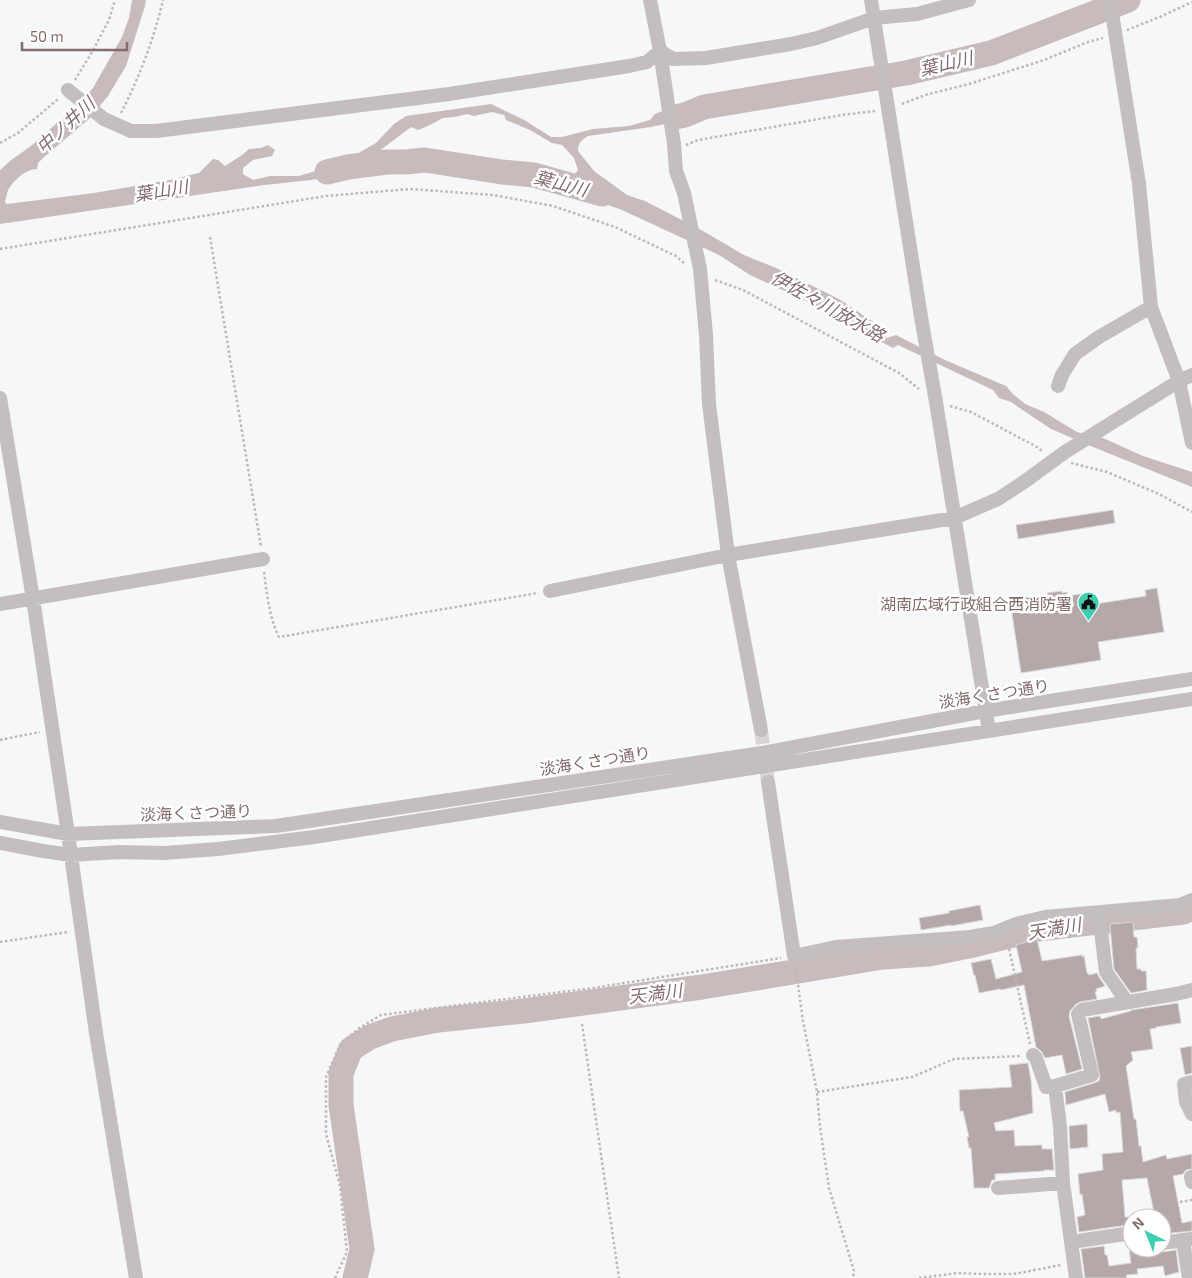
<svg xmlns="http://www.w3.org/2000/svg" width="1192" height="1278" font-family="'Exo 2','Noto Sans JP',sans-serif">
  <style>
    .water { fill: #c8bbbc }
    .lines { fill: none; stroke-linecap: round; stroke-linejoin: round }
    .river { stroke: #c8bbbc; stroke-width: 25 }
    .building { fill: #b5a8a8; stroke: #d9d9da }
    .minor-tunnel { stroke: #dad4d5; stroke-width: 14; stroke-dasharray: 14 7; stroke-linecap: butt }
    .path { stroke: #beb8b8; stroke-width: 2.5; stroke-dasharray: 2.5 2.5; stroke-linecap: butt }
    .minor { stroke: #c5bebe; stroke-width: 14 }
    .labels { text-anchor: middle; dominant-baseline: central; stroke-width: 5; stroke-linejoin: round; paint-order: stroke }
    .poi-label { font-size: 16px; fill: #846c6b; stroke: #fff; text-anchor: end }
    .street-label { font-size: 16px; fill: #846c6b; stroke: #fff }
    .water-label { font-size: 18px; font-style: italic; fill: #856d70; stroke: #fff }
  </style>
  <rect width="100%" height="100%" fill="#f6f7f8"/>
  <path class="water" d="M132,0h14l-1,6 -19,60 -18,30 -18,22 -47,40 -5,5 -1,6c-11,0 -23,11 -29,21 -1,3 -2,8 -3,12l2,2 87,-11 76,-13 29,-7 14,-14 5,1 7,6 17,-11 7,-6 12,-1 7,-3 7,5 -3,6 -19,4 -10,8v6l10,6 17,-4h29l42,-13 35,-20 18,-19 12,-8 85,-12 35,17 25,16h11l31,-8 36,-3 21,-6 5,-6 19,-8 24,1 11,-5 -5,8 -20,10 -33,7 -63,9c-7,4 -10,7 -10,15l16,20 33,24 18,6 58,30 41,24 32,13 63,31 33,22 3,6 12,11 9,-3 49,25 61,26 7,8 12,10 19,8 33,20 26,6 40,18 49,16v15l-99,-40 -42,-18 -40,-27 -12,-4 -6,-8 -95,-45 -5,3 -19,-10 -18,-14 -106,-49 -31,-20 -97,-45 -48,-17v-18l4,-5 -4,-12 -12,-13 -10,-2 -22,-13 -24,-10 -2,-5 -12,-3 -18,4 -7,-2 -12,3 -12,1 -13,7 -12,5 -7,-3 -37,28 -10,6 -5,8 -5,3 -43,8 -46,5 -265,39v-54l10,-9 21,-15 45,-40 17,-18 29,-51 7,-19z"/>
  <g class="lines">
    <path class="river" d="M675,117l10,-2 19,-8 202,-34 85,-20 137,-53
      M327,172l21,-5 39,-5h19l19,-2 77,12 32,3 68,19 -3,-4
      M355,1278l7,-29 -21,-144v-32l10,-24 19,-12 22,-8 46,-9 86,-9 178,-24 181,-30 46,-3 40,-8 69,-17 145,-17 9,-4"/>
  </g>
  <path class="building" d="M1113,510l2,13 -97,16 -2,-14z
    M1157,588l7,44 -66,10 3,18 -80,13 -11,-72 38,-5 -1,-3 15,-2v2l5,-1v4l20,-3 2,12 57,-9 -1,-6z
    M980,905l3,15 -32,6v-1l-30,5 -2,-12 30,-5v-2z
    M1133,922l1,15h3l1,11h-2l1,21h4v2h5l1,19 -16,3 -17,-24 -4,-43 1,-2z
    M1037,939l5,22 40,-6v2l2,-1 3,17h1l1,2 8,-2 2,4 6,9 -9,3 1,2 -2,1 2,7 -17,3 -4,2 -6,7 -1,5 13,53 -16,5 -4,-19 -17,3 -3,-6 -6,-5 -12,-62 -23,5 -1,-1 -21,4 -4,-18 -1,1 -3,-13 20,-4 5,20 26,-7 -6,-27z
    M1178,1003l3,20 -25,4v1l-6,1 3,20 -22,3 2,8 -7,6 8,53h2l3,27h2l2,16 23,-7 1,4 25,-5v15l-6,1 -3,4 -10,2 9,47 10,-2v10l-30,3v-16h-7l-8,-40 -25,2 3,37h3v8l-49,7 -2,-15 8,-2 -3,-21 -2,1 -2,-21 25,-4 -1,-16 21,-2 -3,-40 -4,1v-3l-7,2 -4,-18 -39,11 -1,-13 29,-9 5,-2 1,-4 -12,-59 12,-2 1,3 30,-8v-1z
    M1192,1046v27l-7,2 -5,-27z
    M1028,1063l3,17 2,33 -39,10 2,8 18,-1 1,16 27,-1v4h10l2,21h-10v1l-49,3v6h-3l-3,8h-15l-3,-40h-2l-2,-11h2l-6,-26h-3l-1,-21 53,-3 -3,-22z
    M1087,1124l1,23 -18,2 -1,-23z
    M1104,1246l1,9h2l2,11 22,-3 -2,-15h26l3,3 5,1 13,-2 3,22 -14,4 -2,-10 -26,3 1,5 -12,1 1,3h-42l-4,-29z"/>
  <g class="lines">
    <path class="minor-tunnel" d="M761,730l7,52"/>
    <path class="path" d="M1127,30l35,-14 30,-14
      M75,80l17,-28 17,-32 6,-20
      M902,104l23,-9 44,-11 75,-24 44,-18 15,-4
      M121,113c18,-35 33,-74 42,-113
      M0,143l18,-10 40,-34
      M686,145l12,-5 144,-25 33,-4
      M210,237l51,310
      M0,249l326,-53 84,-7 83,6 60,11 62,21 61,29 9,8
      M715,280l28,10 156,83 20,16
      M950,406l21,6 66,35 6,5
      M1071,463l36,9 52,22 33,18
      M264,572c3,22 5,45 15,65l259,-44
      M0,740l40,-8
      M0,942l68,-10
      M1008,944l22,100
      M796,970l7,51 14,71 3,35 9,61 25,83 -1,7
      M582,1024l37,254
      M817,1092l95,-15 42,-18 67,-3
      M1180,1202l12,-2
      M335,1278l12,-26 -7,-66 -14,-52v-57l14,-32 18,-16 23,-14 212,-27 188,-30
      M919,1278l39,-5 24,1h32l47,-9"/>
    <path class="minor" d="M650,0l10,51 14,93 2,27 8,22 16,76 6,66 3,69 19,151 33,175
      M871,0l50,317 15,85 53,329
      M1110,0l29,184 12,123 28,74 13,62
      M660,51l13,8 33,-1 85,-14 26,-6 57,-20 43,-4 52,-14
      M68,90l36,29 27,12h25l293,-37 180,-28 18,-4 13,-11
      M1058,386l4,-11 13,-21 24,-17 52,-30
      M0,398l33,201 35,235 28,199 40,245
      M550,591l178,-36 226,-37 44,-19 26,-17 41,-30 56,-35 58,-36 13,-6
      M0,604l263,-45
      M768,782l26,174 42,-9 134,-10 24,-4 22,-9 29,-7 135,-12 12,-5
      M0,822l68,12 208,-8 492,-74 217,-41 207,-32
      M0,843l43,8 28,4 48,-3 45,1 54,-4 96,-12 878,-138
      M1100,913l2,26 4,33 21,30
      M1033,1055l3,3 10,29 9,-1
      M1192,1082l-8,2 2,18 6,12
      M1191,1177l1,5
      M998,1188l65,-5
      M1183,1241l6,37
      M1071,1242l61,-9
      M1162,1243l29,-4
      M1076,1278l-13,-95 -3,-57 -5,-40 37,-11 -14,-61 4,-4 94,-16 16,-4"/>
  </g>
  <defs>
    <symbol id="civic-pin" viewBox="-11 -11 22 30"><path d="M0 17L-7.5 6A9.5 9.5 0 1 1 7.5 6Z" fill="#40ceb3" stroke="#fff"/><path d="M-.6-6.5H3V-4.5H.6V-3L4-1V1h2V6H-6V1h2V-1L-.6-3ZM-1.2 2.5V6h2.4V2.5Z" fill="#111"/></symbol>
  </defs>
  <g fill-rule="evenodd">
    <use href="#civic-pin" x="1076" y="590" width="25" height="34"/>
  </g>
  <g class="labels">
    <g class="poi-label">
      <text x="1072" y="603">湖南広域行政組合西消防署</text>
    </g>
    <g class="street-label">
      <text transform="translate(994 693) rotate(-9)">淡海くさつ通り</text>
      <text transform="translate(595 760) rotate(-9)">淡海くさつ通り</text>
      <text transform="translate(196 812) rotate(-2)">淡海くさつ通り</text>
    </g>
    <g class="water-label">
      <text transform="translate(946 63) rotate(-13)">葉山川</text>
      <text transform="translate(65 125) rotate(-43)">中ノ井川</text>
      <text transform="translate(561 183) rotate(15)">葉山川</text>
      <text transform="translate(161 190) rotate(-9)">葉山川</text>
      <text transform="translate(828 306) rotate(29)">伊佐々川放水路</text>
      <text transform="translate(1054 928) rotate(-9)">天満川</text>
      <text transform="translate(655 993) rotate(-7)">天満川</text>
    </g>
  </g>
  <g transform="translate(1147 1233) rotate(317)"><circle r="24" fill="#ffffff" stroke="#cec4c4"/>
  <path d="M0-4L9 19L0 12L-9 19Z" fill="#40ceb3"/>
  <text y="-8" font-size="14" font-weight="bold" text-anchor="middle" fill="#846c6b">N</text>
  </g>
  <path d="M22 42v8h105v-8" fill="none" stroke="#846c6b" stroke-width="2.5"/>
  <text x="30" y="42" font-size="15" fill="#846c6b" stroke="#ffffff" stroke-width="4" paint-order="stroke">50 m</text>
</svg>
